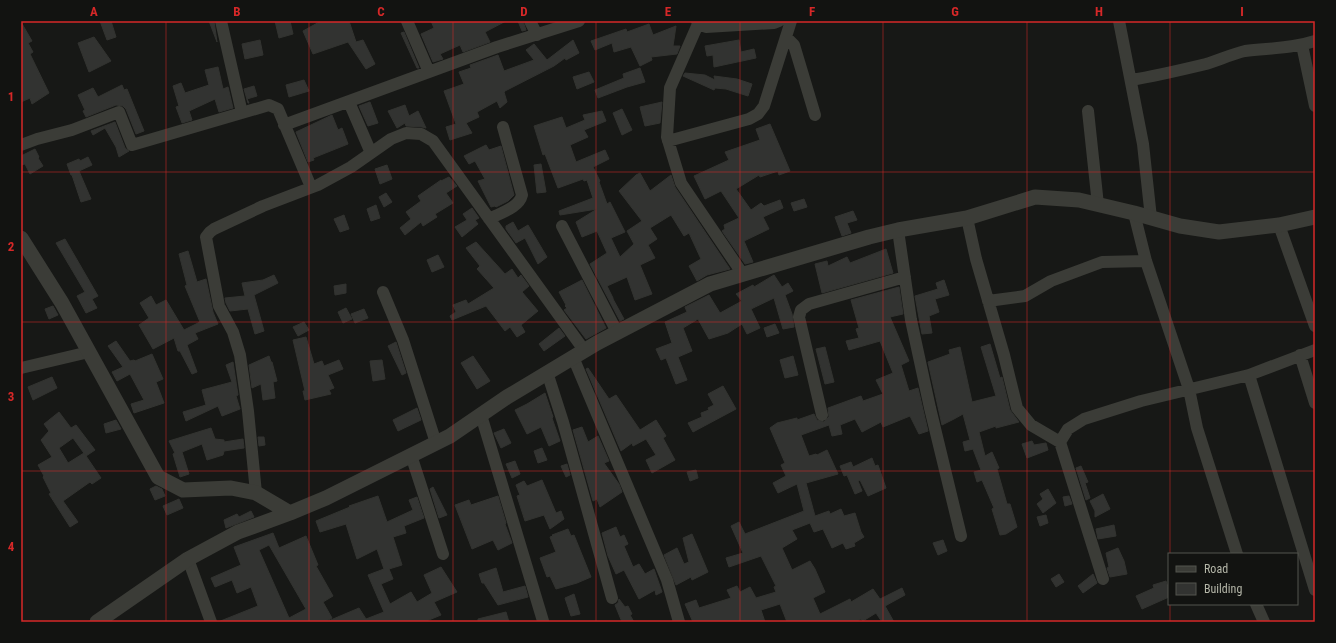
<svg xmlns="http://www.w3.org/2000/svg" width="1336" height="643" font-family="'Roboto Condensed',sans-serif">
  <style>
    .building { fill: #323331; stroke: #323330; fill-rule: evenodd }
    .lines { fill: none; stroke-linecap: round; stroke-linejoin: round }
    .minor { stroke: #3b3c37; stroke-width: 12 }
    .tertiary { stroke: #3b3c37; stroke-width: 15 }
    .grid { fill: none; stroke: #d62828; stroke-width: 1; stroke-opacity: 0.55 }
    .neatline { fill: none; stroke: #d62828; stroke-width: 1.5 }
    .grid-label { font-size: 13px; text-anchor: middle; font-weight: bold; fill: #d62828 }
  </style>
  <rect width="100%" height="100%" fill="#171816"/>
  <path class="building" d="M100,21h11l5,16 -9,3z
    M209,21h5l3,21z
    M275,21h15l3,13 -14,4z
    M321,21h28l7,21 7,-2 12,24 -9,5 -18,-27 -35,12 -10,-23z
    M431,21h75l-21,11 5,10 -27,10 -3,-7 -20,9 3,5 -10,3 -12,-28 13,-6z
    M518,21h5l3,9 -4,1z
    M21,22l11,19 -4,2 5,9 -3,2 19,39 -17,11 -2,-6 -9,4z
    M649,24l4,11 23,-9 -3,20h7l-3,8 -26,3 1,3 -12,6 -9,-19 -17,5 -2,-9 -17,7 -4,-9 35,-12 1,3z
    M404,32l15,36h-2l-11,-24 -5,-11z
    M94,37l17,24 -22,11 -11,-29z
    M260,40l3,15 -18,4 -3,-15z
    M573,40l6,13 -13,7 -1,-2 -11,8 -49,25 -1,1 3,10 -7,6 -3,-7 -20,11 2,5 -13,6 6,10 -22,7 -4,-13 10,-3 -12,-33 20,-7 -5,-12 12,-4 -1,-3 28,-10 6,16 30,-11 -8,-10 8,-6 13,16z
    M739,40l2,12 13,-3 2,9 -42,9 -1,-12 -6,1 -2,-10z
    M218,67l5,22 5,-2 5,21 -14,4 -4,-13 -26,12 3,9 -10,3 -6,-16 3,-1 -6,-20 8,-3 4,10 24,-8 -4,-15z
    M640,68l5,14 -18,5 -29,11 -3,-8 29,-12 -1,-4z
    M589,72l5,10 -17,7 -4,-12z
    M685,73l20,2 10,5 -1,-4 23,3 15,5 -4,12 -22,-7 -11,-1 -1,2 -31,-14z
    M304,80l5,11 -20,6 -3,-12z
    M122,85l2,5 3,-1 17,42 -8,3 -10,-25 -3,-3 -7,-1 -30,12 -3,-6 2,-1 -7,-15 15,-7 5,9z
    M254,86l3,10 -10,3 2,4h-1l-4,-14z
    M370,102l8,21 -10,3 -9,-20z
    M662,102l-2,21 -15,3 -5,-19z
    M405,105l4,11 9,-5 8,17 -4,-1 -16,-1 -1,-3 -8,5 -9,-17z
    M622,109l10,21 -10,5 -9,-22z
    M602,111l4,10 -22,9 4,7 -18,8 6,17 29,-12 4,9 -16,8 7,14 -1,1 8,22 3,-2 15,30 -14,6 9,19 14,-13 -7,-13 15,-10 -23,-30 17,-16 4,-2 10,18 21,-16 4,12 55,82 -23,6 -10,6 -8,-15 12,-7 -12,-26 -5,3 -13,-21 -21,13 7,11 -9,6 7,13 -15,7 12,29 -17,6 -8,-23 -20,9 6,12v1l11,20 -4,2 -30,-57 17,-11 -10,-22 -15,6 -6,-15 21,-13 -37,6 -1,-4 34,-13 -6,-18 -3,1 -1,-2 -25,9 -13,-34 -2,1 -9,-29 28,-9 4,11 19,-8 -2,-5z
    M332,115l6,15 4,-2 6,16 -35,14 1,2 -6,2 -12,-30z
    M115,122l10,26 4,3 -10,6 -3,-10 -11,-19 -12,7 -2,-4z
    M770,124l20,47 -11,4 -1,-4 -18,6 -1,-2 -23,14 15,21 10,-7 3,3 16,-6 3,8 -20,9 6,12 -25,12 9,21 -8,2 -23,-33 3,-2 -1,-4 15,-7 -18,-27 -16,8 -11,-23 35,-16 -4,-8 35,-12 -4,-11z
    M486,145l3,5 12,-4 13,49 -6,6 -12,6 -1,-1 -4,1 -13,-26 7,-2 -10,-18 -6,3 -5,-8z
    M35,149l4,8 -1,1 5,8 -13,8 -5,-10 -4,1v-9z
    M88,157l4,8 -13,6 12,28 -10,3 -9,-27h-1l-4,-11 12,-5 1,2z
    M541,164l5,28 -9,1 -3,-28z
    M387,165l5,14 -12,5 -5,-15z
    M449,177l8,9 -11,7 7,10 -18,11 2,3 -14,9 -2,-4 -16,13 -5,-7 11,-9 -5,-7 15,-11 -3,-5 23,-16v1z
    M386,193l6,9 -8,5 -5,-10z
    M804,199l3,8 -13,4 -3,-8z
    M376,205l4,13 -9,3 -4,-12z
    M472,208l7,10 -4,2 3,4 -16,13 -7,-10 12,-7 -4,-6z
    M853,211l4,9 -10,3 4,10 -9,3 -7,-19z
    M344,215l5,14 -9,3 -6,-13z
    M513,222l5,9 10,-6 19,32 -9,7 -13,-26 -9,5 -10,-14v-3z
    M65,239l33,57 -6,3 5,9 -11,5 -9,-17 8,-4 -29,-49z
    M476,242l29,32 7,-5 6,9 3,-3 8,11 -7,6 16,19 -17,14 4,7 -8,5 -7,-10 -5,4 -19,-25 -34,14 -2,-4 6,-4 -3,-7 13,-5 2,4 26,-16 -17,-19 3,-3 -14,-18z
    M886,249l7,24 -71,20 -7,-29 12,-3 1,5 19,-9 3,6z
    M188,251l9,31 9,-3 7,33 5,12 -23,9 3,6 -11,6 10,27 -5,2 -12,-23h-2l-4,-13 -21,11 -14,-24 10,-7 -9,-15 11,-7 5,9 10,-5 18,30 16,-8 -15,-36 2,-1 -8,-31z
    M438,255l6,12 -12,5 -5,-12z
    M274,275l4,8 -24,12 10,36 -9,3 -7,-25 -18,2 -4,-8 -1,-5 20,-2 -3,-13 21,-3z
    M774,275l8,12 6,-4 5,8 -8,4 7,19 2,13 -11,2 -9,-31 -23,11 9,19 -13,6 -5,-10 -14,9 -19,6 -11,-20 -15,9 9,23 -14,6 9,23 -11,4 -10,-26 -5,2 -5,-11 16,-6 -7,-21 22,-10 -2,-5 24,-12 11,18 22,-12 -6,-7 17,-9 1,2z
    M582,280l24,48 -20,11 -22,-29 3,-2 -2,-2 1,-1 -7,-13z
    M944,280l5,15 -14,4 4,13 -10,4 3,17 -10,1 -7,-38 23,-7 -2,-6z
    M346,284v9l-11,2 -1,-9z
    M899,287l4,27 -13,3 19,44 -8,4 8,26 9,-3 10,43 -9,3 -9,-18 -27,11 -2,-5 -19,10 -7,-13 -15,6 2,9 -10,2 -3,-11 -28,10 8,21 7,-2 1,1 10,-5 11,24 -32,9 9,33 14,-5 1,3 11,-5 3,7 11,-3 6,19 3,5 -10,6 1,3 -9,3 -3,-6 -11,5 -9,-19 -9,3 -4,-9 -18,7 5,9 -15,9 10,22 18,-9 5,8 10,23 -12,6 7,16 30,-15 1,3 22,-13 7,10 22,-11 3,7 -20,11 9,16h-12l-6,-9 -13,8 -2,-2 -6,3h-68l-7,-18 -19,6 4,12h-72l-8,-18 11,-4 3,8 32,-10 -4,-8 10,-4 3,6 10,-5 6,11 20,-6 -2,-5 2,-1 -15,-30 -32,11 -3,-9 17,-5 -12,-27 8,-4 6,12 59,-23 -7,-27 -19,9 -5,-10 13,-7 -5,-11 4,-2 -15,-35 7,-5 20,-5v2l17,-6 3,6 7,2 5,-5 -1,-9 33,-12 2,5 20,-7 -7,-14 17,-7 -13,-32 -31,9 -3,-9 13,-3 -3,-9 3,-1 -8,-28z
    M53,306l5,9 -9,4 -4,-10z
    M346,308l6,11 -9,4 -5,-11z
    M364,309l4,9 -13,5 -4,-9z
    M304,322l5,8 -11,6 -5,-9z
    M775,324l4,9 -12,4 -3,-9z
    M559,328l6,8 -21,15 -5,-7z
    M306,337l8,27 8,-3 2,5 15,-6 4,9 -15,6 6,13 -5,2 2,4 -26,6 -2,-9h2l-12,-51z
    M116,341l14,20 4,-1 1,1 17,-7 11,25 -7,3 8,21 -30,10 -3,-9 13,-4 -14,-26 -13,7 -5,-9 11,-5 -15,-21z
    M396,342l10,31 -4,2 -14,-29z
    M990,344l10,34 2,-1 8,33 9,12 -23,6v-2l-17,6 6,24 7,-4 7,16 -2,1 10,35h3l7,23 -11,7 -6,1 -8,-26 2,-1 -12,-28 -5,2 -3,-10 7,-2 -8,-21 -8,2 -2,-9 7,-2 -7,-26 -9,5 -12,6 -14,-63 22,-8 -1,-4 11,-3 12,55 24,-6 -15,-49z
    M825,347l9,35 -9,2 -9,-35z
    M269,356l2,6h1l5,19 -4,1 2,16 -12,2 -2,-16 -9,4 -3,-23z
    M473,356l17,25 -13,8 -16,-26z
    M793,356l5,19 -13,3 -5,-18z
    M382,360l3,19 -12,2 -3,-20z
    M233,362l5,33 -2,1 4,13 -18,7 -4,-10 -32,15 -3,-9 23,-7 -4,-15 30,-8 -6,-17z
    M588,368l21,31 7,-4 24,35 16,-10 10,16 -3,2 12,22 -23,13 -6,-13 10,-5 -10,-16 -13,7 -1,-3 -11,8 -35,-82z
    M52,377l5,11 -24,12 -5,-13z
    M723,386l13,23 -43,23 -5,-9 14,-6 -1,-4 8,-3 -1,-2 6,-3 -6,-11z
    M545,393l8,24 -1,1 8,23 -11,5 -8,-19 -14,7 -12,-24 12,-6z
    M417,408l4,12 -23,11 -5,-11z
    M59,412l12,16 5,-3 19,25 -9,6 -13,-18 -14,10 9,15 16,-10 17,25 -9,6 -2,-2 -27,19 15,21 -8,5 -21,-33 2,-1 -8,-16 1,-1 -6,-11 14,-8 -11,-17 8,-9 -5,-7z
    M116,420l5,9 -15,4 -2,-9z
    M582,427l6,15 10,-6 11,25 -5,2 15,21 3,8 -22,15 -3,-8 -4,2 -20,-71z
    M211,428l4,11 9,1v2l19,-3 1,9 -20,3 -1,4 -16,5 -5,-16 -20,8 7,22 -9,3 -7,-23 2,-1 -6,-12z
    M504,429l7,14 -10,5 -7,-15z
    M258,437h6l1,8 -6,1z
    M1032,441l2,4 12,-2 2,7 -21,8 -5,-14z
    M542,448l5,12 -9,3 -4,-12z
    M872,458l3,8 3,-1 8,23 -18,8 -8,-16 -2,1 4,10 -7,3 -8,-19 -3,1 -4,-10 11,-4 2,5z
    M515,461l5,13 -8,4 -6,-14z
    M567,464l3,11 -4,2 -5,-11z
    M1081,466l7,16 -3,1 5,15 -4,2 -10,-32z
    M696,470l2,8 -8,3 -3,-9z
    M542,480l14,33 5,-2 3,8 -14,10 -6,-14 -19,6 -8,-25 3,-1 -4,-10 8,-4 3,5z
    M156,486l6,3 3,7 -10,4 -5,-11z
    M433,487l14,28 -8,3 -9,-29z
    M1048,489l8,14 -13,10 -6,-9 6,-5 -3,-5z
    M1103,494l7,15 -15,8v-6l-5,-10z
    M378,496l9,26 26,-12 -4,-10 8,-3 7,21 -20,8 2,7 -13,4 9,28 -13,4 4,10 -12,5 9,20 21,-12 6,10 15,-9 -8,-18 17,-8 16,25 -23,10 7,13 -17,7h-98l33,-14 7,11 18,-7 -16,-37 16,-6 -7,-20 -20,10 -11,-35 -26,8 -4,-11 34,-14 -1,-1z
    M498,496l8,27 -1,1 7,19 -14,7 -5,-10 -21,9 -17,-44 14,-5 2,5z
    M1069,496l3,8 -7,2 -2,-9z
    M179,499l4,9 -16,7 -4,-9z
    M251,511l3,6 -28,11 -2,-8 13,-6 2,3z
    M1046,515l2,8 -8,3 -3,-9z
    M1114,525l2,11 -18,3 -2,-10z
    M616,527l4,10 4,-2 4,9 -4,2 9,21 6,-3 6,10 9,-5 8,23 -6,3 -1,-5 -16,9 -15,-29 -8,4 -8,-18 -6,-23z
    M568,529l3,7 3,-1 17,42 -14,6 -21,6 -6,-13 -3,1 -7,-19 16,-6 -6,-15 3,-1 -1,-1z
    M273,533l6,15 27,-12 12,29 -2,1 17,30 -10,6 9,16 -7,4h-107l40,-16 -7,-19 -14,6 -5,-13 -17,7 -4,-9 30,-13 -7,-18zM269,545l37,64 -17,9 -30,-68z
    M692,534l16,38 -16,8 -1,-3 -15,8 -12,-30 13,-7 7,16 5,-2 -6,-24z
    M943,540l4,11 -9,4 -5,-12z
    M1118,548l6,13 3,13 -17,3 -3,-9 2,-1 -3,-14z
    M496,568l7,24 22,-6 3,11 -30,8 -14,-22h-2l-3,-9z
    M1059,574l5,8 -8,5 -5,-8z
    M1093,574l4,9 -14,10 -5,-7z
    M1166,581l3,9v7l-27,12 -6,-13 18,-8 -1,-3z
    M574,594l6,20 -9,2 -6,-18z
    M619,599l6,8 3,-1 4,8 -2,1 4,7h-12l-7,-17 3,-2z
    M506,612l3,10h-31v-3z"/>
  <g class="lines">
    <path class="minor" d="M221,21l21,92
      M407,21l22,51
      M530,21l7,14
      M697,21l1,3 -28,64 -3,49 14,46 61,90
      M1119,21l24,123 8,74
      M698,24l8,3 68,-4 5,-2
      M786,37l8,8 21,70
      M1302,45l13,61
      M1131,80c25,-4 50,-10 75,-16 13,-4 26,-10 39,-13 24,-3 45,-2 70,-10
      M349,102l22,51
      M1088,111l10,94
      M284,125l213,-78 82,-26
      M668,141l81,-22 9,-5 6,-8 27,-85
      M21,145l16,-6 35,-9 47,-18 13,33 137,-40 9,4 33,78
      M1134,213l12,48 43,128 8,39 40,126
      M967,218l9,41 28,96 13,53 14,17 29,17 43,137
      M489,219c11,-6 30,-11 33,-24l-19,-68
      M1279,225l36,101
      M562,226l55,106
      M898,230l13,90 19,88 31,128
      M383,292l20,48 33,103
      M988,301l37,-5 26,-15 51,-19 44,-1
      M1300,355l15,48
      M573,357l94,223 12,42
      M21,368l68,-16
      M547,372l16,50 49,176
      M1249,375l66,215
      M481,415l62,206
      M822,415l-23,-98 2,-7 8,-6 96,-27
      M1060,442l8,-13 16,-10 57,-18 108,-26 66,-25
      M411,455l32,99
      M256,493l-8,-82 -8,-56 -7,-23 -14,-26 -13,-69 4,-5 4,-3 49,-23 55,-21 33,-18 40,-28 15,-6 15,1 12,7 151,209
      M188,559l23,63
      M1256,604l8,18"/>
    <path class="tertiary" d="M21,238l41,65 96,174 25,13 48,-2 25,5 34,20
      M97,622l91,-63 50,-27 52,-19 36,-15 124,-62 57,-39 90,-54 113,-59 159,-47 29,-7 69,-12 68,-21 44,3 55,13 46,13 39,6 60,-7 36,-8"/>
  </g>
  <path class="grid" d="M166,21v601M309,21v601M453,21v601M596,21v601M740,21v601M883,21v601M1027,21v601M1170,21v533M21,172h1294M21,322h1294M21,471h1294M1170,604v18"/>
  <rect width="1336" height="643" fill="none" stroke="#121311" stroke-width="44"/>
  <rect x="1168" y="553" width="130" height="52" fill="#121311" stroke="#53554e"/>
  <rect x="1176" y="566" width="20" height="6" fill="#3b3c37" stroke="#53554e"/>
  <text x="1204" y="573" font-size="12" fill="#b5b7a9">Road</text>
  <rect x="1176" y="583" width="20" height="12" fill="#323331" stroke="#53554e"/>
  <text x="1204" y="593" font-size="12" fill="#b5b7a9">Building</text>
  <rect x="22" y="22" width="1292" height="599" class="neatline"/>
  <g class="grid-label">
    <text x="94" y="16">A</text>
    <text x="237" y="16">B</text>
    <text x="381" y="16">C</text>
    <text x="524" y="16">D</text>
    <text x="668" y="16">E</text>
    <text x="812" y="16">F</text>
    <text x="955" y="16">G</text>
    <text x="1099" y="16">H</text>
    <text x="1242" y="16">I</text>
    <text x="11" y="101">1</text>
    <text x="11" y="251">2</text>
    <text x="11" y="401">3</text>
    <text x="11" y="551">4</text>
  </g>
</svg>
